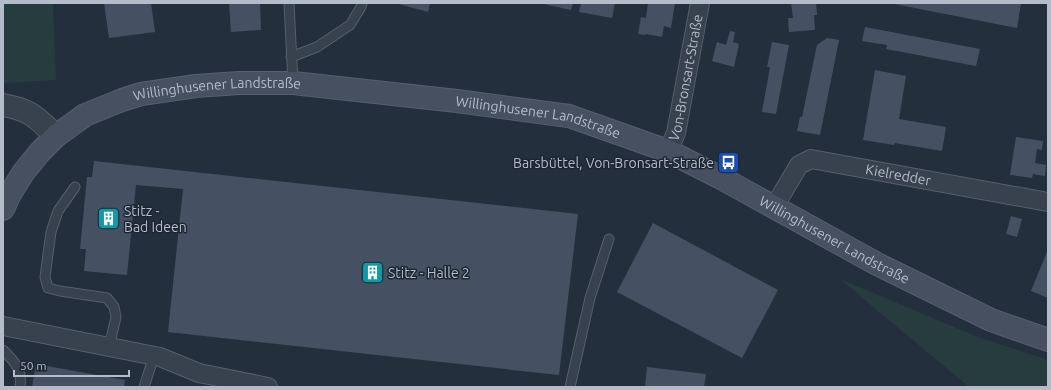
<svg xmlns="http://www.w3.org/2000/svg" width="1051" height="390" font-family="Ubuntu,sans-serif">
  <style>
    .green { fill: #263c3f }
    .building { fill: #455162 }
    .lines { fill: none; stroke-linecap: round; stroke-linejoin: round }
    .service-casing { stroke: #565f6c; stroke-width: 11 }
    .minor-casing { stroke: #565f6c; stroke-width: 20 }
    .tertiary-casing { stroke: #565f6c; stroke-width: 24 }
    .secondary-casing { stroke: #565f6c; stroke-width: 24 }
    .service { stroke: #38414e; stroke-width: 9 }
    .minor { stroke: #38414e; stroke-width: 18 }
    .tertiary { stroke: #38414e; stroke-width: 22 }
    .secondary { stroke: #465061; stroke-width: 22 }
    .labels { text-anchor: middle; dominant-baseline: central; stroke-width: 3; stroke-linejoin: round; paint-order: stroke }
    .street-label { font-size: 14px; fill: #b4bcc9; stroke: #1d2633 }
    .poi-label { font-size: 14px; fill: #b4bcc9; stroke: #1d2633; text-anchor: start }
  </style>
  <rect width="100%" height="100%" fill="#242f3e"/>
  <path class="green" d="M3,3h50l3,77 -53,3z
    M840,279l138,58 70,23v27h-79z"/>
  <path class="building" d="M104,3h47l4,29 -46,6z
    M229,3h31l1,27 -30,2z
    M395,3h35l-2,9z
    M539,3h34l-2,7z
    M581,3h34l-3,15 -33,-6z
    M648,3h27l-4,25 -7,-2 -2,11 -16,-3 -1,1 -7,-1 3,-17 5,1z
    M791,3h25l1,12h-3l1,15 -26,2 -1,-14h5z
    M889,3h132l-4,25z
    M865,27l115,22 -4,17 -90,-17 1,-4 -25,-4z
    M730,31l5,1 -2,10 6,2 -5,23 -22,-6 5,-19 9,3z
    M827,38l12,2 -19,95 -23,-4 3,-14h2l15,-72z
    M772,42l17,3 -13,69 -14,-2 8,-45h-3z
    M875,70l31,6 -7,43 47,8 -4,24 -47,-8 -1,2 -31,-5z
    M1016,137l27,4 -1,9 -5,-1 -2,14 11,2 -1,11 -12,-2 -1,4 -22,-3z
    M94,161l484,53 -19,161 -391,-43 15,-143 -47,-4 -9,90 -43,-4 2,-22h-6l7,-72h5z
    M1011,216l11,3 -5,18 -11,-3z
    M653,223l125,67 -36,68 -125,-66z
    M1047,252l1,1v45l-17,-7z
    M36,364l89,16 -1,7h-92z
    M647,367l59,7 -2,13h-59z"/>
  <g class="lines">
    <defs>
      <path id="service" d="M289,3l4,80
        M291,57l26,-10 33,-22 11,-18 1,-4
        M75,187l-17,24 -7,21 -6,45 3,11 12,3 47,7 7,9 2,10 -7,30
        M3,350c11,11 20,20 17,37
        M144,387l10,-31
        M570,387l20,-89 19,-59"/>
      <g id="minor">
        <path id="s1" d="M668,151l8,-18 24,-130"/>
        <path id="s2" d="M774,207l25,-42 12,-6 237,43"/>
        <path d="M3,326l157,31 39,16 69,14"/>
      </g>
      <path id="tertiary" d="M3,105c28,5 33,12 53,31"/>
      <g id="secondary">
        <path id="s3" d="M3,209l7,-15 13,-21 17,-21 16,-16 29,-21 37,-15 19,-6 55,-8 43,-3h54l164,18 112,15 99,35 55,28 154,85 114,56 57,20"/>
      </g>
    </defs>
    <use href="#service" class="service-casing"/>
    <use href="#minor" class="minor-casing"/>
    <use href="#tertiary" class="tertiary-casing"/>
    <use href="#secondary" class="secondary-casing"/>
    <use href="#service" class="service"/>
    <use href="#minor" class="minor"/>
    <use href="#tertiary" class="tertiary"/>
    <use href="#secondary" class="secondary"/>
  </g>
  <defs>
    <symbol id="bus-square" viewBox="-11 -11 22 22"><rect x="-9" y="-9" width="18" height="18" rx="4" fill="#1a4fb4" stroke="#1d2633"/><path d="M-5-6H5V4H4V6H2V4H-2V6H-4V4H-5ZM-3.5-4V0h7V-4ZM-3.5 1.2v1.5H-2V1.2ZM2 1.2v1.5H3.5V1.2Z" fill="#fff"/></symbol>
    <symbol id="building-square" viewBox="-11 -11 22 22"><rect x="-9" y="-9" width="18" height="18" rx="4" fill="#0f9aa8" stroke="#1d2633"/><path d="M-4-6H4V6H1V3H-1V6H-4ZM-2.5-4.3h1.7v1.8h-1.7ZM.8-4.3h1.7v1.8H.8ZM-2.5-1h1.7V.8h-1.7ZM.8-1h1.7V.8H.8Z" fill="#fff"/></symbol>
  </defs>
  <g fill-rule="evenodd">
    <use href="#bus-square" x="716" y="150" width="25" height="25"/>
    <use href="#building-square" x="96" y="206" width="25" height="25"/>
    <use href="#building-square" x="360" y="260" width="25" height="25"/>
  </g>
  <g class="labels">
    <g class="street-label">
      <text stroke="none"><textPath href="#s1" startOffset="76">Von-Bronsart-Straße</textPath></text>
      <text stroke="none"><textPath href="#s3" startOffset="263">Willinghusener Landstraße</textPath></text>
      <text stroke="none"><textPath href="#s3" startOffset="587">Willinghusener Landstraße</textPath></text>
      <text stroke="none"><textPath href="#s2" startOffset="151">Kielredder</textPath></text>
      <text stroke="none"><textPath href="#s3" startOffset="911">Willinghusener Landstraße</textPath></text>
    </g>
    <g class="poi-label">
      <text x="714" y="163" text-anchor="end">Barsbüttel, Von-Bronsart-Straße</text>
      <text x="124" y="211">Stitz -<tspan x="124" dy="16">Bad Ideen</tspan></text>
      <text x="388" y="273">Stitz - Halle 2</text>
    </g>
  </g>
  <rect width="1051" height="390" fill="none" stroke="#b4bcc9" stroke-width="8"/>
  <path d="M14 370v6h115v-6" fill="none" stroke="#b4bcc9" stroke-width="2"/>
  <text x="20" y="370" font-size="12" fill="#b4bcc9" stroke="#1d2633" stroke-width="3" paint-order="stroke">50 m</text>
</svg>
